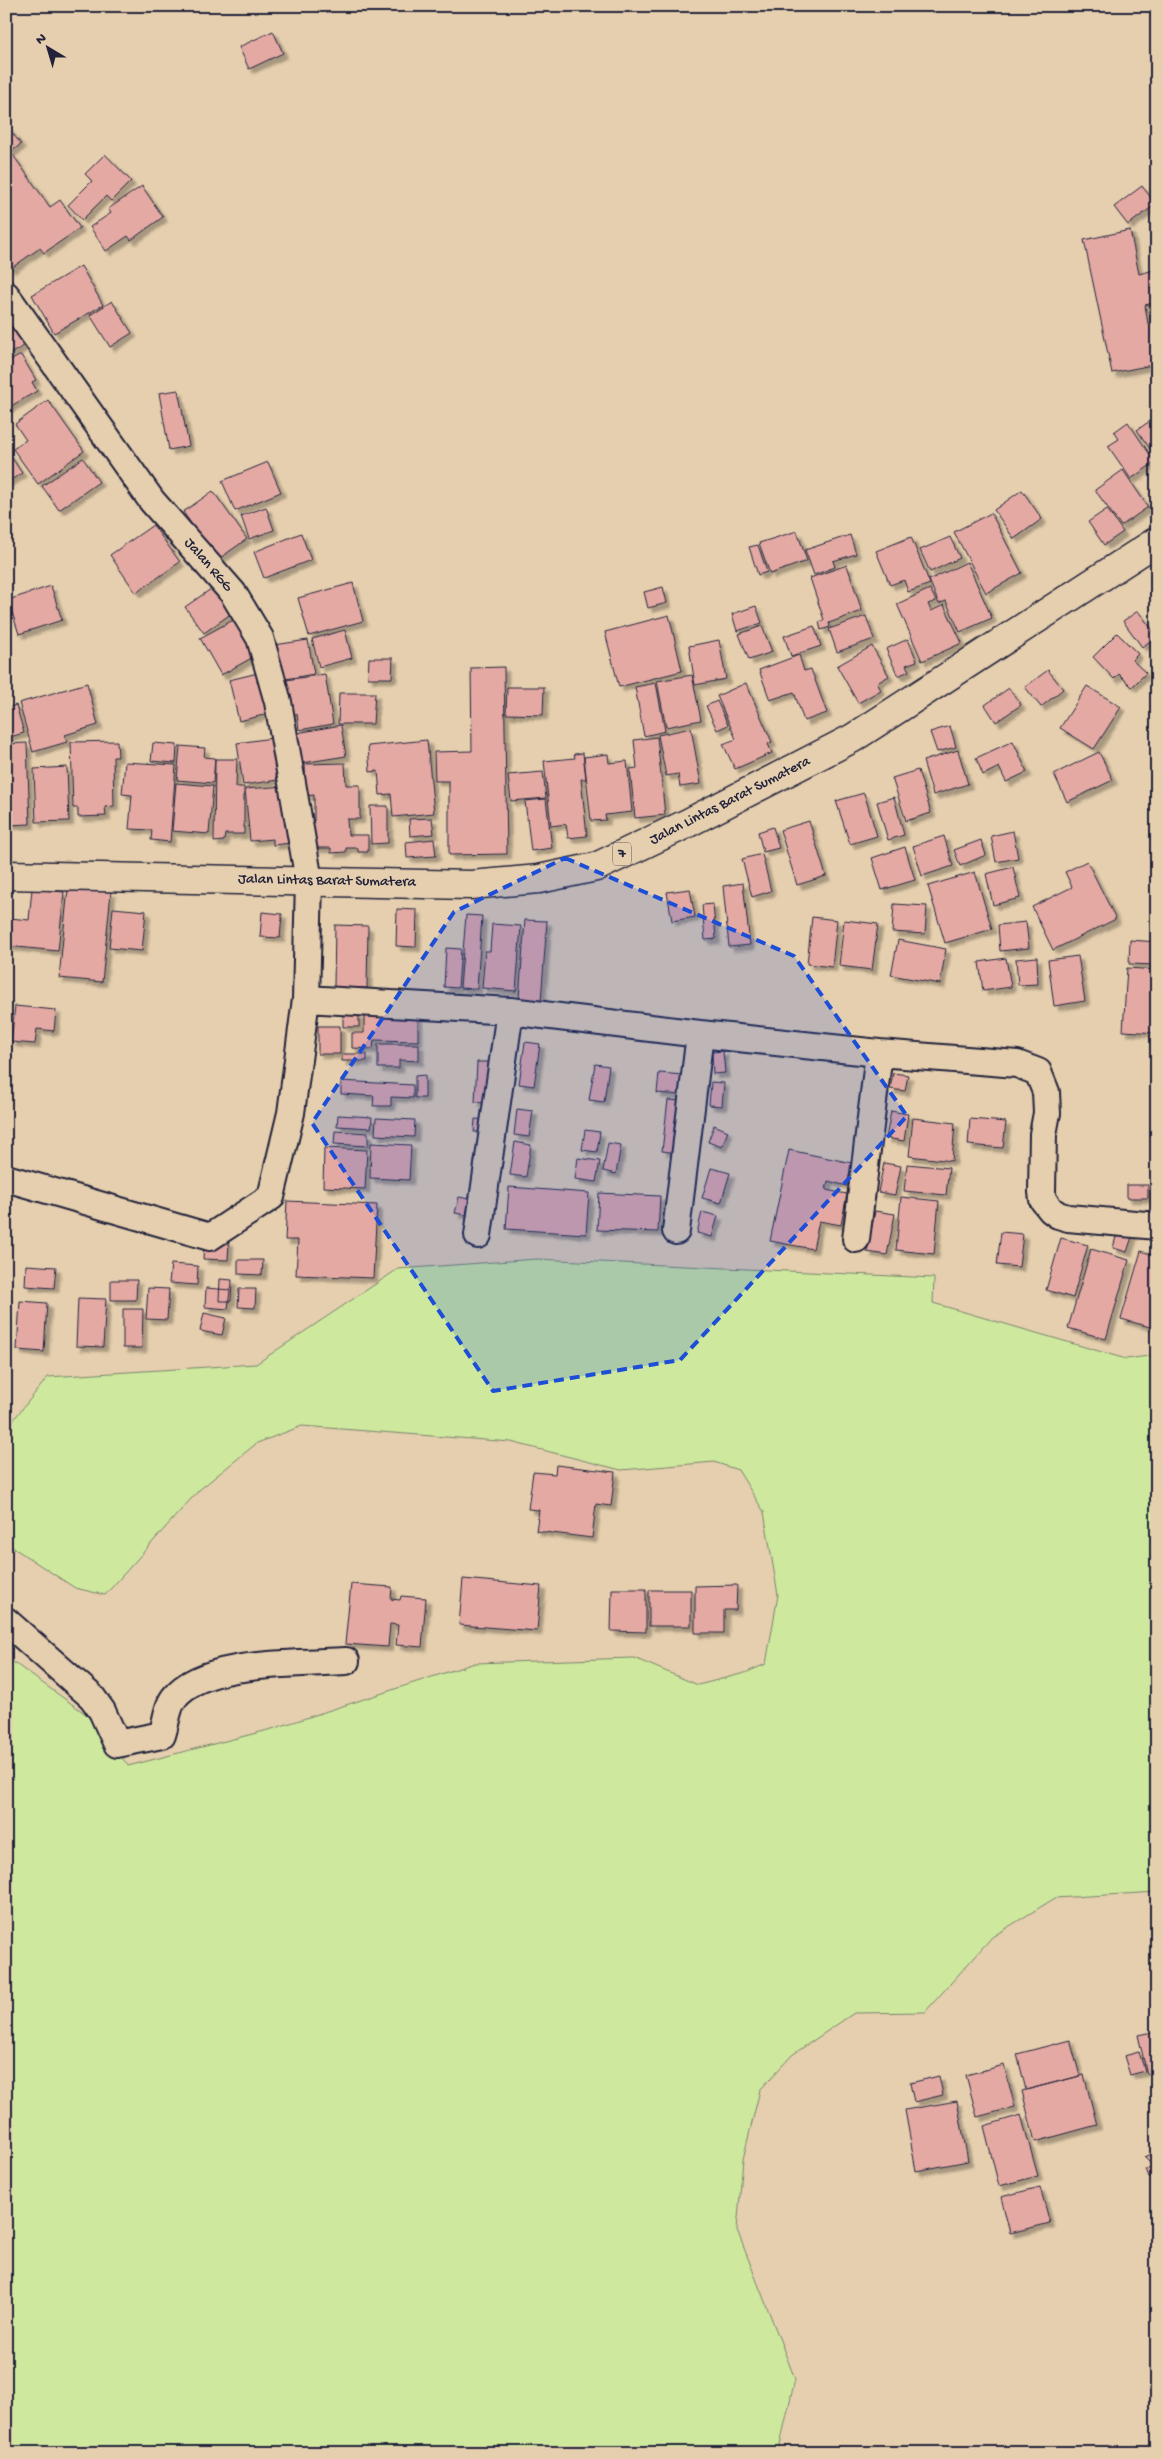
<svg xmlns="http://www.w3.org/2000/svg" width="1163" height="2459" font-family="'Gochi Hand',sans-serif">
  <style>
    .green { fill: #cee89e; stroke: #78856c }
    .building { fill: #e4a9a3; stroke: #22223b; filter: url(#shadow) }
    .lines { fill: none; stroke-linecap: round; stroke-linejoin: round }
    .minor-casing { stroke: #22223b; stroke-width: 30 }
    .highway-casing { stroke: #22223b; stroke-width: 31 }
    .minor { stroke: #e5cfae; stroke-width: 26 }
    .highway { stroke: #e5cfae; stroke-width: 28 }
    .marked { fill: #1d4ed8; fill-opacity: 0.2; stroke: #1d4ed8; stroke-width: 4; stroke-dasharray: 10 6; stroke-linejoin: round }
    .labels { text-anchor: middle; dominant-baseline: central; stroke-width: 4; stroke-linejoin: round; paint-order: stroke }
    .shield { fill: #e5cfae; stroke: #5c565e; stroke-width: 1 }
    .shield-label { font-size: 14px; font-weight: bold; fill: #22223b }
    .street-label { font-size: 15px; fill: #22223b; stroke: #e5cfae }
  </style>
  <defs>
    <filter id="shadow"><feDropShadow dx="4.5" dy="4.5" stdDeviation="1" flood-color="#0004"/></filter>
  </defs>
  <rect width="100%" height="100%" fill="#e5cfae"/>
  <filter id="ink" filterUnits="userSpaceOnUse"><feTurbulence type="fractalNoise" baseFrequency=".02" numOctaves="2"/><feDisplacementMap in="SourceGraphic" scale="10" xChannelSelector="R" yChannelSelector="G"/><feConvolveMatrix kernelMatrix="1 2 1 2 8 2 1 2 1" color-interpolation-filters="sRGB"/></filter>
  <g filter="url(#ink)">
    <path class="green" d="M537,1259l397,19 -1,25 193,56 31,-4v537l-102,6 -63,39 -67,75 -71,1 -62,42 -32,35 -17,69 -6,71 58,149 -17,74h-772v-796l91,65 31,44 144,-37 203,-66 159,-5 64,27 47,-12 21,-9 12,-69 -14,-83 -26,-42 -24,-8 -93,8 -110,-28 -209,-16 -45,17 -58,47 -94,105 -30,-7 -69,-45v-114l42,-52 208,-13 142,-95z"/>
    <path class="building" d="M273,31l10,22 -34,16 -10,-22z
      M6,125l15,19 -15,12z
      M105,154l26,27 -20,20 -5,-5 -24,24 -14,-15 24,-24 -7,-7z
      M13,155l37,52 10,-7 20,28 -36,25 -4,-5 -30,21 -4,-5v-104z
      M142,186l21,31 -32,23 -3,-4 -22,15 -16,-24 21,-14 -3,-4z
      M1142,186l14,18 -28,21 -14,-18z
      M1130,230l9,44 15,-4 3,15v17l-12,3 3,19 9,-2v42l-45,9 -28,-133z
      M81,266l22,39 -49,28 -22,-38z
      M112,301l20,32 -22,14 -20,-32z
      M6,309l23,34 -23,13z
      M21,355l15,25 -4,2 5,9 -31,18v-46z
      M178,390l11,56 -20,4 -10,-57z
      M48,400l36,51 -46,33 -25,-35 13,-9 -11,-16z
      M1157,416v43l-20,-29z
      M1128,422l27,40 -24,17 -23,-33 11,-7 -5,-7z
      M8,452l14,21 -16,10v-30z
      M83,458l16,24 -40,28 -17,-24z
      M268,462l13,30 -46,19 -13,-30z
      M1123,470l25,37 -27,19 -26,-36z
      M1022,490l20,29 -28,20 -20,-29z
      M213,491l34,48 -27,19 -10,-14 -3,2 -24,-34z
      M266,507l8,23 -25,9 -8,-23z
      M1107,509l16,23 -19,13 -16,-23z
      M991,513l31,60 -36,20 -32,-61z
      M153,525l27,37 -44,31 -26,-38z
      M797,531l10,30 -37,13 -11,-31z
      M301,533l10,27 -47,18 -10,-26z
      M850,535l6,19 -23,7 2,6 -21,8 -9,-25z
      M911,537l19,47 -22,8 -4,-12 -14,5 -14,-34z
      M950,537l10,21 -30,14 -10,-22z
      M758,545l9,27 -9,3 -9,-28z
      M967,562l25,56 -32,14 -14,-31 -7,3 -10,-24z
      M847,565l15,46 -33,12 1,4 -9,3 -2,-8 5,-2 -14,-42z
      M221,582l18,26 -35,25 -19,-26z
      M353,583l10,38 -54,15 -11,-38z
      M51,586l11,34 -43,14 -11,-34z
      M663,587l4,16 -19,5 -4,-16z
      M930,589l6,12 -8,3 3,7 13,-6 18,38 -40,18 -25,-57z
      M756,606l6,17 -25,8 -5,-17z
      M1138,611l19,25 -15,11 -19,-26z
      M669,615l13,56 -63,16 -14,-55z
      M866,616l8,23 -37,13 -8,-23z
      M237,618l20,37 -36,20 -21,-37z
      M762,626l10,26 -23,8 -10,-26z
      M814,626l7,20 -30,10 -7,-20z
      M345,630l7,28 -33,9 -7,-28z
      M1117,633l21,21 -6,6 14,13 -14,14 -13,-13 -5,5 -21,-22z
      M908,639l9,22 -11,4 3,6 -11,5 -12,-27z
      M308,640l6,34 -34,6 -6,-35z
      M719,640l7,39 -31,6 -6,-39z
      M872,646l17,30 -12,7 4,7 -23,13 -21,-37z
      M799,655l5,16 7,-2 16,44 -23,8 -10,-29 -24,8 -11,-30z
      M369,658h24l-1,20h-24z
      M504,667l3,187 -58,1v-74h-14l-1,-29 38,-1 -1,-83z
      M1048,670l15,19 -22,18 -16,-20z
      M262,672l10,41 -33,8 -10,-41z
      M325,674l8,50 -34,6 -2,-16 -5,1 -6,-35z
      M692,675l9,45 -35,7 -9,-46z
      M87,683l11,42 -33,10 2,7 -34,10 -14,-49z
      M656,683l9,48 -21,5 -9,-49z
      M746,683l26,59 -4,2 4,9 -37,16 -12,-25 13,-5 -19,-43z
      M1087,686l34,21 -27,42 -34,-21z
      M507,687h37l-1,28 -37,-1z
      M1009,688l12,17 -25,17 -11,-17z
      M339,693h36l-2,31h-35z
      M717,701l11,24 -11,5 -11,-24z
      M16,705l8,28 -18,5v-30z
      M341,725l5,31 -50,8 -5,-30z
      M950,726l6,21 -19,5 -7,-20z
      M691,728l10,56 -21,3 -2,-13 -12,2 -8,-41z
      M657,737l8,78 -30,3 -5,-49 7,-1 -3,-28z
      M272,738l6,42 -35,5 -6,-42z
      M427,740l7,73 -41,4 -2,-23 -11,1 -2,-24 -8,1 -2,-26z
      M117,741l1,16h-5l1,49 -9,1 1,9 -28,1v-9h-5l-2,-66z
      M1013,741l14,31 -21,10 -7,-15 -16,8 -7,-17z
      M27,743l3,81 -24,1v-81z
      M153,743l24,2 -1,18 -25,-2z
      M180,746l25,2 -1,9 11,1 -2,25 -36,-3z
      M958,750l10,34 -35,11 -10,-34z
      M1099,752l14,28 -46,22 -13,-28z
      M583,753l3,26h-5l6,57 -19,2 -2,-14 -15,2 -7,-65 31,-3 -1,-4z
      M608,754l1,9 18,-2 5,51 -27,3 1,5 -15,1 -7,-64z
      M215,759h22l-1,28h8v47h-19l-1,7 -10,1z
      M125,762l51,3 -6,77 -19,-2 1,-10 -23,-1 3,-34 -10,-1z
      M345,763l1,22h14v34h-13l1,16h20v17h-10v-4h-12v4l-15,1v-5h-23v-27h6v-26l-8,1 -1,-32z
      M67,767l2,54 -33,1 -2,-53z
      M918,770l13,43 -25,8 -14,-43z
      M543,772l3,26 -35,3 -3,-26z
      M176,783l37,3 -4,48 -37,-3z
      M286,786l5,57 -18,2v-6l-23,2 -5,-52z
      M864,793l13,43 -27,8 -14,-43z
      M894,797l10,38 -16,5 -11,-38z
      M546,799l6,49 -21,3 -6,-50z
      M370,806h18v37l-17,1z
      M432,818l2,16 -24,2 -1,-17z
      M809,821l17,55 -29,9 -17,-55z
      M773,827l6,21 -16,4 -5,-20z
      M1013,831l5,27 -22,4 -5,-26z
      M944,836l9,30 -31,10 -9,-30z
      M434,839l2,17 -29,2 -1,-16z
      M981,840l5,15 -26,11 -6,-16z
      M905,847l10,33 -33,10 -10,-32z
      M762,854l9,37 -19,6 -10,-38z
      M1087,861l29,58 -63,31 -21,-43 40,-20 -7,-15z
      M1013,867l7,31 -27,7 -7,-31z
      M975,872l17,57 -47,14 -17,-57z
      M743,883l7,62 -21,2 -6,-61z
      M68,888l43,4 -9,90 -43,-4z
      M32,889l32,3 -6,59 -51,-5 3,-28 19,2z
      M690,889l5,28 -23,4 -5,-29z
      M713,904l3,35 -11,1 -3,-35z
      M894,904l33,2 -2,28 -33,-2z
      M113,908l33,3 -4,40 -33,-3z
      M397,909l20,1 -1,37 -20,-1z
      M262,912l20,2 -2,24 -20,-1z
      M466,915l16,1 -5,73 -17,-1z
      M812,917l25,3 -5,47 -25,-3z
      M525,920l22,1 -6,80 -22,-2z
      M844,920l34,4 -6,46 -33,-4z
      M1026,922l3,26 -29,3 -2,-26z
      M492,924l29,2 -5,65 -34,-3 3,-37h5z
      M335,925l33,1 -1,62 -33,-1z
      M898,940l48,9 -6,35 -49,-9z
      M1130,940l27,2v23l-28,-1z
      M446,948l15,1 -3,39 -14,-1z
      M1078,956l7,45 -31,5 -6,-46z
      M1037,957l1,27 -20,1 -2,-26z
      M1006,958l5,29 -28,4 -4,-29z
      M1127,968l30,2v63l-34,-2z
      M15,1006l41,4 -2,21 -17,-2 -2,15 -24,-2z
      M364,1008h54v33l-44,-1 -1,9 -21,-1v-15h12z
      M343,1015h16v12h-16z
      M318,1026h22v28h-22z
      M525,1042l15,2 -6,42 -15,-2z
      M378,1044h41v17l-20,-1v8h-21z
      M723,1051l2,22 -12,1 -1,-22z
      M342,1054h25v7h-25z
      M477,1062h14l-2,41 -14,-1z
      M595,1064l14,2 -5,36 -15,-2z
      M659,1073l25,2 -3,20 -24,-2z
      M893,1073l15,2 -3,16 -15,-2z
      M425,1075v23h-10v-22z
      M341,1081l72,4v13l-22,-1v9h-18l1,-10 -33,-2z
      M711,1082l13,1 -2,23 -13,-1z
      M668,1100l15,1 -5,52 -16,-2z
      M517,1109l16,2 -4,26 -15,-2z
      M891,1111l17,3 -4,27 -18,-3z
      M338,1115l34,2 -1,11 -34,-2z
      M376,1118l39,2 -1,17 -39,-2z
      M913,1118l42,5 -3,38 -43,-5z
      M475,1119l14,1 -1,12h-14z
      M970,1119l36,3 -3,26 -35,-3z
      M714,1125l14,6 -6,16 -14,-5z
      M585,1130l15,2 -3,20 -15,-2z
      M335,1131l33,2v13l-34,-2z
      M515,1142l16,3 -5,32 -16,-2z
      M371,1143l40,2 -2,35 -39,-2z
      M608,1143l13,2 -5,29 -13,-3z
      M324,1148l43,2 -2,39 -42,-2z
      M789,1150l63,13 -5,23 -19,-5 -2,9 21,4 -6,31 -22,-4 -6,28 -43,-8z
      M578,1158l22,3 -4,21 -21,-3z
      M884,1163l17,3 -6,29 -17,-3z
      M907,1164l42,4 -3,27 -42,-4z
      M711,1168l19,5 -9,30 -19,-5z
      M1127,1185h21v13h-21z
      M509,1187l80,6 -3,41 -80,-5z
      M599,1193l61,3 -2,36 -61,-2z
      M459,1197l10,2 -3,16 -11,-2z
      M901,1197l38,4 -5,53 -38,-4z
      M287,1201l90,4 -4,73 -77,-3 2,-35h-13z
      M875,1211l20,3 -8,41 -20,-3z
      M702,1212l16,4 -6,21 -15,-4z
      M1118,1229l15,5 -6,18 -14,-4z
      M1001,1232l22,2 -4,33 -22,-2z
      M1061,1238l27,7 -15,53 -27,-8z
      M204,1241h25l-1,19 -25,-1z
      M1091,1249l38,11 -23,79 -38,-11z
      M1141,1251l16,5v73l-36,-10z
      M238,1260h25l-1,15 -24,-1z
      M171,1264l27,2 -1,19 -28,-2z
      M26,1265l30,2 -2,21 -29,-2z
      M220,1279l12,1 -1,21h-12z
      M111,1280h26l-1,20h-25z
      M148,1288l21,1 -2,31 -21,-1z
      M206,1288l24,2 -2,19 -23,-2z
      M239,1289h17l-1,19 -17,-1z
      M78,1298l28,1 -3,48 -27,-1z
      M20,1301l27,2 -3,49 -27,-2z
      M123,1309h20l-1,39h-19z
      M204,1313l22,5 -4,17 -22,-4z
      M556,1465l59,7 -4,34 -15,-2 -4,34 -56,-7 3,-21 -11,-1 5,-37 22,2z
      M463,1579l78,7 -4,45 -78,-6z
      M351,1584l41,3 -1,12 9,1 1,-4 25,2 -4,49 -26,-2 2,-20 -8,-1 -2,23 -43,-3z
      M737,1585l-1,25h-12v23h-29v-47z
      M612,1589h34v43l-35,-1z
      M649,1590h42v36h-42z
      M1157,2031v41l-10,2 -9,-39z
      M1070,2040l10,36 -54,14 -9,-36z
      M1139,2052l6,19 -15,4 -6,-19z
      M1004,2065l11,42 -38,10 -11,-42z
      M1084,2075l13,50 -62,17 -13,-51z
      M939,2076l4,19 -29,7 -4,-19z
      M957,2101l11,60 -52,10 -11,-61z
      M1021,2115l17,61 -39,10 -15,-60z
      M1157,2151v36l-1,-8 -7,-2 -3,-8 7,-3 -9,-9z
      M1040,2187l10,36 -40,10 -9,-36z"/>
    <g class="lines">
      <defs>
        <path id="minor" d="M6,295l146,206 81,92 27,45 18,64 31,179 -3,118 -15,114 -20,84 -61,40 -204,-59
          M306,999l204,12 190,23 179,19 138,11 21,8 8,20 1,21 -4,21 -1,58 1,8 8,10 7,5 10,3 89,8
          M676,1231l24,-197
          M478,1235l32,-224
          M856,1239l23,-186
          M6,1621l86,76 10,14 15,33 45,-9c4,-11 5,-28 12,-37 28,-38 127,-34 172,-37"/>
        <path id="highway" d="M6,875l465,10 68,-6 57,-12 90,-43 167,-86 304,-197"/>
      </defs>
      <use href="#minor" class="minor-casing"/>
      <use href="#highway" class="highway-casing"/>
      <use href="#minor" class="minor"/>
      <use href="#highway" class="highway"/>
    </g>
  </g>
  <path class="marked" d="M565,858l229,98 113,160 -227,244 -187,31 -181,-268 142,-211z"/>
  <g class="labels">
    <rect class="shield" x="613" y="842.5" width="18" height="23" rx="4"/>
    <g class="shield-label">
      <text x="622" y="854">7</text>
    </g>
    <g class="street-label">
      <text transform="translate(208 565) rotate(49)">Jalan RGG</text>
      <text transform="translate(730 801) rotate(-27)">Jalan Lintas Barat Sumatera</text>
      <text transform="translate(327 881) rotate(1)">Jalan Lintas Barat Sumatera</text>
    </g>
  </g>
  <rect width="1163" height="2459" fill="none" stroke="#e5cfae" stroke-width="25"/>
  <rect x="12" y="12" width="1138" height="2434" fill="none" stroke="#22223b" stroke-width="2" filter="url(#ink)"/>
  <g transform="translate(48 48) rotate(322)" stroke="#e5cfae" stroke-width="4" paint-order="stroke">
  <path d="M0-4L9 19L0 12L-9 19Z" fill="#22223b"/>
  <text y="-8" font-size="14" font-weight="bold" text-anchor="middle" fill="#22223b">N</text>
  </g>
</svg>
